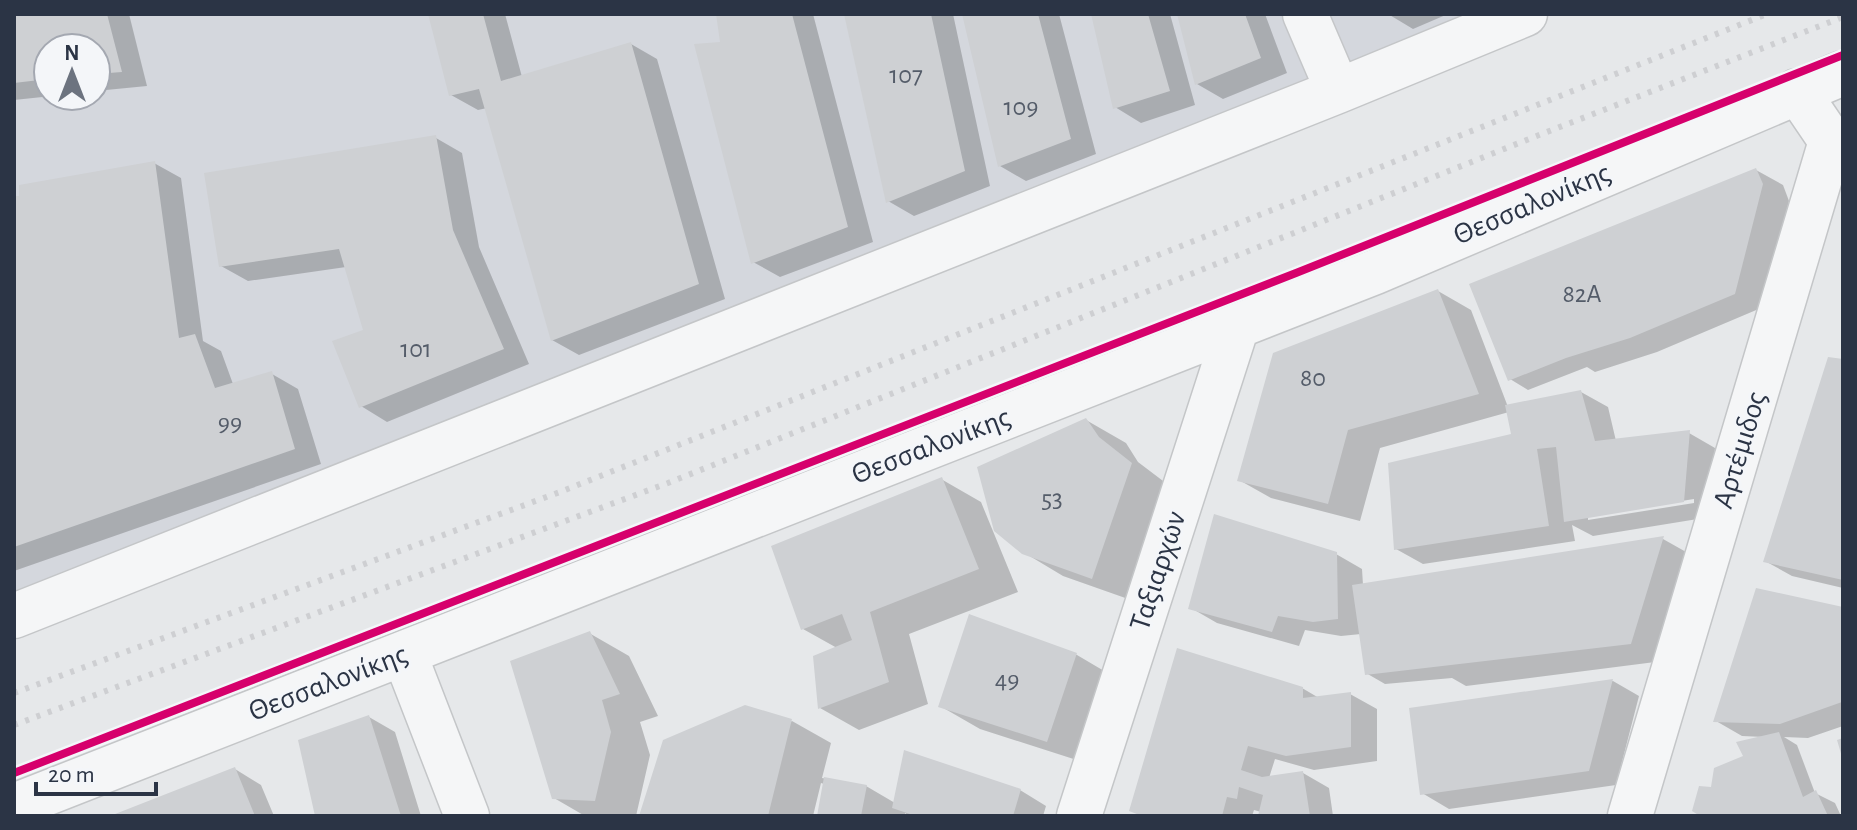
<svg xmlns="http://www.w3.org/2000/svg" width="1857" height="830" font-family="'Alegreya Sans',sans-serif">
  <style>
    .built { fill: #d4d7dd; fill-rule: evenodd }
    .shadow { fill: #0003; fill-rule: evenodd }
    .building { fill: #ced0d3 }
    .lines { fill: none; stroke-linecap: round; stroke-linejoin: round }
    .street-casing { stroke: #c4c6c8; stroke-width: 47 }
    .street { stroke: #f5f6f7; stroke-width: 44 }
    .rail { stroke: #cecfd2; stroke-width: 6; stroke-dasharray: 4 8; stroke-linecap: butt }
    .cycleway-casing { stroke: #f4f6f9; stroke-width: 13 }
    .cycleway { stroke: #d6006c; stroke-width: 8 }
    .labels { text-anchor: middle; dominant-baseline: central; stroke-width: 6; stroke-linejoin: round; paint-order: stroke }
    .number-label { font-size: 26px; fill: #545c69 }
    .street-label { font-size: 30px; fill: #2b3445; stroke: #f4f6f9 }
  </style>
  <rect width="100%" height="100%" fill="#e6e8ea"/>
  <path class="built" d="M14,14h1495l-1495,587zM48,48h48v48h-48z"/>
  <path class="shadow" d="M14,14h115l18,72 -51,5v-43h-48v48h4l-38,4z
    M430,14h75l17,63 109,-33 26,15 68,240 -146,56 -27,-15 -65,-232 -9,2 -27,-15z
    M718,14h95l60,228 -93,35 -27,-15z
    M846,14h107l37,172 -76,30 -26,-15z
    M964,14h95l37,140 -70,27 -26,-15z
    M1093,14h77l25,91 -54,18 -26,-16z
    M1179,14h86l22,59 -64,26 -26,-15z
    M1388,14h60l-35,15z
    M436,138l26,15 17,94 50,117 -142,58 -26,-16 5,-75 -20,-64 -98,14 -27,-15z
    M154,163l27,15 22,163 18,10 12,33 39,-10 26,15 23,75 -307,107v-373z
    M1756,170l27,15 6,16 -28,107 -104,44 -62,20 -8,-5 -59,23 -18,-11z
    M1438,291l33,19 37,97 73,-15 27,15 8,34 73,-8 26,15 -5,69 -117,19 -21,-11 3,16 -152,23 -27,-15 118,-114 -5,-23 -129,36 -20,73 -89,-23 -32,-18zM1694,499v4l-106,17v-4z
    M1843,361v227l-51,-12 -27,-15z
    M1086,420l40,23 12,19 33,25 -40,113 -68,-24 -40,-24z
    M941,479l40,23 37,90 -109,42 19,70 -69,26 -39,-22 17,-60 -34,-19z
    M1663,539l32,18 -32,104 -197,25 -14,-8 -67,6 -19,-11 -5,-39 -20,2 -36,-6 -6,16 -82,-23 -26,-15 145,-54 26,15 1,16z
    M1757,590l86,19v117l-35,12 -24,-1 13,8 18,48 20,10 6,13h-139l11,-27 51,-52 -22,-1 -26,-15z
    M970,616l107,39 39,23 -30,85 -106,-34 -40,-23z
    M589,633l40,23 29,60 -18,6 10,33 -14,61h-51l-31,-18z
    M1613,681l26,15 -23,89 -167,24 -27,-16 -11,-83z
    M1302,688l17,10 31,-4 27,15v52l-63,9 -39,-11 -6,19 34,-5 26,15 4,28h-73l1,-4 -7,-2 -2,6h-109z
    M369,717l26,15 26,84h-105z
    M792,721l39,22 -9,35 44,8 29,17 125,-13 26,16 -3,10h-134l-4,-3v3h-86l5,-32 -3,-1 -8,33h-171z
    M235,769l26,16 13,31h-159z"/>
  <path class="building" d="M14,14h93l15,58 -26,2v-26h-48v31l-34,4z
    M428,14h55l18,67 130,-39 68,242 -148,57 -72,-252 -30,7z
    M716,14h76l56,213 -97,37 -57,-220 26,-2z
    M844,14h87l34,157 -79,32z
    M962,14h76l33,125 -73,28z
    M1091,14h57l22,77 -57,18z
    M1177,14h68l16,44 -66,27z
    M436,135l17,95 51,119 -145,59 -27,-67 31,-11 -24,-81 -120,18 -15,-94z
    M155,161l24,177 16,-4 20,54 57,-17 23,78 -281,98v-351h5v-11z
    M1756,168l7,16 -28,110 -105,44 -64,20 -58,23 -39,-97z
    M1438,289l41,105 -131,36 -20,74 -91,-23 36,-128z
    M1828,357l15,2v221l-80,-18z
    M1581,390l14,51 95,-11 -6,72 -120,20 -8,-75 -19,2 12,77 -155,24 -6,-87 123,-29 -6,-29z
    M1086,418l13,19 33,26 -40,116 -70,-25 -28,-23 -17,-64z
    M942,477l37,92 -109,43 19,70 -71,27 -5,-53 39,-16 -10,-26 -41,16 -30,-84z
    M1214,514l123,38 1,67 -25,3 -35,-6 -6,16 -84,-23z
    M1664,536l-33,108 -266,31 -13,-90z
    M1756,588l87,19 -1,95 -62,22 -67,-2z
    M969,614l108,39 -30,89 -109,-35z
    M590,631l30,63 -18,6 9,32 -16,69 -43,-2 -42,-138z
    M1177,648l126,39v11l48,-6v55l-65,9 -38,-10 -7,24 21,7 41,-6 7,45h-52l5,-21 -24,-8 -2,12 -10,-2 -5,19h-80l-13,-5z
    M1613,679l-24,92 -169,24 -11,-87z
    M745,705l47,14 -24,97h-129l24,-76z
    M369,715l32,101h-86l-17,-76z
    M1779,732l24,65 13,-7 12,26h-128l-8,-5 7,-25 12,1 3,-19 29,-12 -7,-14z
    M1843,738v19h-1l-5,-17z
    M904,750l117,39 -8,27h-97l-24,-8z
    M235,767l20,49h-145z
    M824,777l43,8 -6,31h-44z"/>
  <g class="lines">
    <defs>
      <path id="street" d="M1305,14l33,77
        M14,616l1324,-525 187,-77
        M404,653l63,163
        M14,806l1361,-534 468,-199
        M1079,816l158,-490
        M1630,816l201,-675 -34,-50"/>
    </defs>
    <use href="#street" class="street-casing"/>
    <use href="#street" class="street"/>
    <path class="rail" d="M14,693l546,-201 1207,-478
      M14,725l654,-242 866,-346 309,-120"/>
    <defs>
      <path id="cycleway" d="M14,773l1282,-500 547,-218"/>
    </defs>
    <use href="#cycleway" class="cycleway-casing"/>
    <use href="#cycleway" class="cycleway"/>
  </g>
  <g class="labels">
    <g class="number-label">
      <text x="906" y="75">107</text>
      <text x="1021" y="107">109</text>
      <text x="1582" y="294">82Α</text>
      <text x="416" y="349">101</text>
      <text x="1313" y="378">80</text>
      <text x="230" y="423">99</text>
      <text x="1052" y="499">53</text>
      <text x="1007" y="680">49</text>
    </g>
    <g class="street-label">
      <text transform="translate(1532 204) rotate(-23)">Θεσσαλονίκης</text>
      <text transform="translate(931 446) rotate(-21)">Θεσσαλονίκης</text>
      <text transform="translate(1740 450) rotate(-73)">Αρτέμιδος</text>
      <text transform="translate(1158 571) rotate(-72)">Ταξιαρχών</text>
      <text transform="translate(328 683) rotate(-21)">Θεσσαλονίκης</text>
    </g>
  </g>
  <rect width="1857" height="830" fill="none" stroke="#2b3445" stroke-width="32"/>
  <g transform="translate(72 72)"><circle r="38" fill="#f4f6f9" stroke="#a4a8b1" stroke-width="2"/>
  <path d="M0-6L14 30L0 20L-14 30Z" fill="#6c737f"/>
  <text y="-12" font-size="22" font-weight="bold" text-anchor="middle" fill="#2b3445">N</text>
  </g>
  <path d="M36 782v12h120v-12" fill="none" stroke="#2b3445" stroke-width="4"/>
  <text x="48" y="782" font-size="24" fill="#2b3445" stroke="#f4f6f9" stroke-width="6" paint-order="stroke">20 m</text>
</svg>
